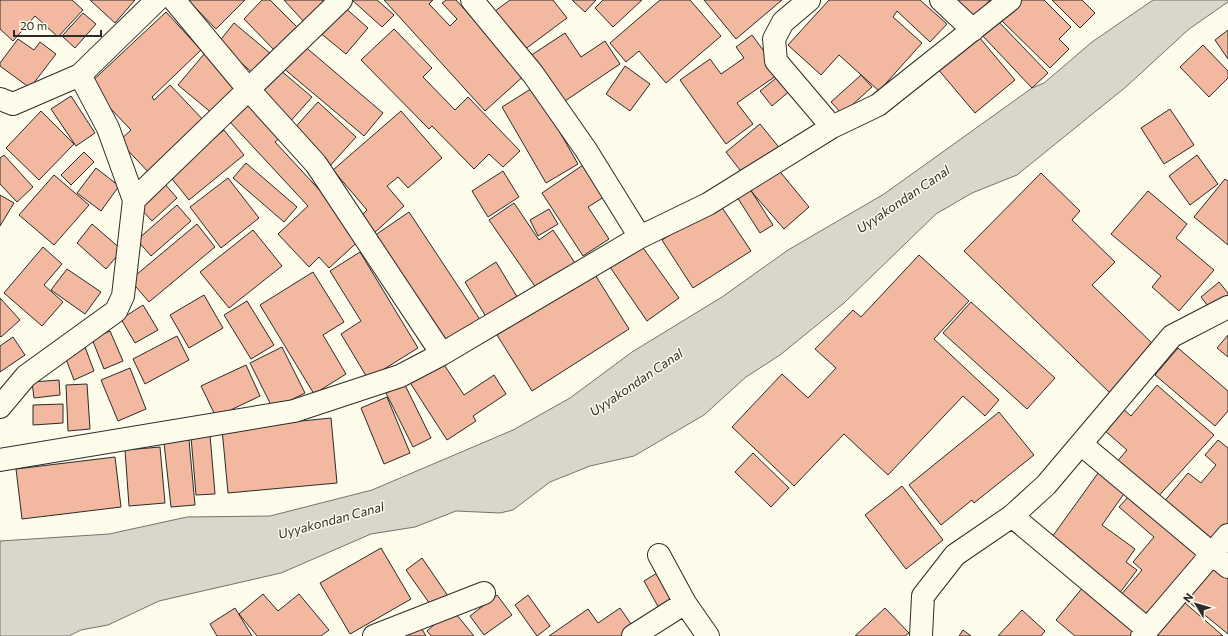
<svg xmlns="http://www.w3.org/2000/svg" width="1228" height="636" font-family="Commissioner,sans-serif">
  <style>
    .water { fill: #d8d7c9; stroke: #74746e }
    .building { fill: #f2b8a0; stroke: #2b2b2b }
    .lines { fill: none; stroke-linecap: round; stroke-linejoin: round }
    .street-casing { stroke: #2b2b2b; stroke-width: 24 }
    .street { stroke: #fdfbea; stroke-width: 22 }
    .labels { text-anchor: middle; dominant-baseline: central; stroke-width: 3; stroke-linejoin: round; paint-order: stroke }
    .water-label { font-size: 13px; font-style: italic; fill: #2b2b2b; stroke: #fdfbea }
  </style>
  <rect width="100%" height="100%" fill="#fdfbea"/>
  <path class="water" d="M1153,0h75v2l-39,27 -62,57 -110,89 -45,18 -36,21 -92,89 -64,52 -34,22 -42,38 -70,41 -44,10 -40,16 -37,28 -13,3 -44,-2 -41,16 -44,7 -90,39 -122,28 -51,24 -27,5 -12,6h-69v-95l109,-7 78,-17 83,-1 102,-26 141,-60 57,-32 62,-46 90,-55 66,-47 96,-56 148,-106 12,-5 48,-41z"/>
  <path class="building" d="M0,0h72l11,10 -25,27 -23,-21 -22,25 -13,-12z
    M90,0h45l-20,23z
    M188,0h57l-29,29z
    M262,0h8l29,29 -23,23 -32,-33z
    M284,0h38l4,4 -21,19z
    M352,0h25l17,15 -12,12z
    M384,0h49l-4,4 21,22 7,-7 -15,-16 4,-3h10l46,51 25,22 -42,38z
    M510,0h43l14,18 -47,35 -29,-39z
    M572,0h24l-11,12z
    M603,0h39l-29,27 -18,-19z
    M660,0h30l31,36 -55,47 -27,-32 -13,11 -16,-19z
    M704,0h78l-46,39z
    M829,0h91l27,24 -17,18 -33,-31 -4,6 29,26 -43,48 -40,-36 -18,20 -33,-30z
    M954,0h36l-17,19z
    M1019,0h25l27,27 -12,12 10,10 -19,19 -50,-49z
    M1052,0h30l13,13 -15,15z
    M342,5l26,23 -22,26 -27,-22z
    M166,12l35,38 -49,47 2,3 16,-15 37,39 -55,52 -33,-35 12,-11 -43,-45z
    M83,13l13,11 -21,24 -13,-12z
    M995,18l53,55 -16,15 -52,-55z
    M234,23l37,31 -17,20 -36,-31z
    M394,29l38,39 -9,9 32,33 13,-13 52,54 -17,16 -14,-13 -15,15 -42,-43 -3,3 -68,-69z
    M1228,30v29l-13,-19z
    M565,33l16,24 24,-16 15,23 -58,39 -32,-47z
    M752,35l28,38 -43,30 16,21 -27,20 -46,-64 30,-21 11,15 23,-16 -8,-11z
    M979,37l36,43 -40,33 -38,-45z
    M18,39l16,11 6,-8 16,12 -26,34 -30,-22v-3z
    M302,44l81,69 -19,23 -82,-69z
    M1203,45l25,26v7l-19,19 -29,-30z
    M205,53l35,29 -27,32 -35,-29z
    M625,66l25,18 -20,27 -24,-17z
    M279,69l33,28 -23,26 -32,-28z
    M780,75l12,14 -20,17 -12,-15z
    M861,75l11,12 -30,27 -11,-12z
    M534,87l44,77 -32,19 -44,-76z
    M71,96l24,37 -19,13 -25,-37z
    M318,102l38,35 -27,30 -38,-35z
    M251,103l30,34 -6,5 88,95 -34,31 -10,-11 -10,10 -31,-33 30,-28 -78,-84z
    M1170,109l24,36 -30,19 -23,-36z
    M41,111l33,33 -35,36 -33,-32z
    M401,111l41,47 -34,30 -10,-11 -11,9 17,20 -31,28 -14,-16 8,-8 -34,-40z
    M760,124l22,27 -35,28 -21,-27z
    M224,130l20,25 -55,45 -20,-25z
    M84,152l10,10 -23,23 -10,-10z
    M4,155l29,32 -16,15 -17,-18v-26z
    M1197,155l21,29 -28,21 -21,-29z
    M246,163l51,44 -13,15 -51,-44z
    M583,165l21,32 -16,10 21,32 -26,17 -41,-63z
    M96,168l23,18 -18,25 -24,-18z
    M777,168l32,39 -25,22 -33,-38z
    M503,171l16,26 -31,20 -16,-26z
    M1041,173l39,38 -8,9 43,42 -23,23 63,61 -45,47 -146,-142z
    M54,175l35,30 -35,40 -35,-30z
    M228,178l31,40 -38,30 -31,-41z
    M1225,179l3,2v64l-34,-28z
    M164,183l13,15 -25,23 -13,-14z
    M750,189l23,36 -13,8 -23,-36z
    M1148,191l39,33 -11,14 38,32 -35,41 -27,-24 9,-11 -50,-42z
    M0,195l14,8 -14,23z
    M514,203l25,37 14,-10 26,39 -38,26 -52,-75z
    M719,203l32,48 -58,37 -31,-48z
    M177,205l14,16 -40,35 -14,-16z
    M549,209l9,15 -20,12 -8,-16z
    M409,212l72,109 -35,23 -72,-108z
    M92,224l30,26 -16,19 -29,-26z
    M197,224l18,23 -66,55 -19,-22z
    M253,230l29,36 -53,42 -29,-36z
    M641,245l38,53 -32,23 -37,-54z
    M43,247l19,17 -18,21 19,17 -21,24 -38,-33z
    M360,252l58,96 -50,31 -27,-45 20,-13 -31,-50z
    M919,255l50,46 -35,38 65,61 -14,16 -22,-20 -75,79 -44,-41 -50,52 -62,-59 50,-53 26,24 28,-30 -21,-19 38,-39 8,7z
    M496,262l23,38 -31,20 -23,-38z
    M67,269l34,23 -16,22 -34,-24z
    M313,272l31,50 -21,13 23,39 -32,20 -54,-89z
    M594,273l35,56 -97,62 -35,-56z
    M1219,282l9,11v3l-17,14 -10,-13z
    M204,295l19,33 -34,20 -19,-33z
    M0,298l20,22 -19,17 -1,-1z
    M247,301l27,44 -23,14 -27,-44z
    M971,302l84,76 -28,31 -84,-76z
    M143,305l15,25 -23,13 -14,-24z
    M110,331l13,30 -19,8 -12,-30z
    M1228,335v22l-11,-9z
    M177,336l12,24 -44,24 -12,-25z
    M13,337l12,18 -25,17v-26z
    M85,347l9,24 -20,9 -10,-26z
    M282,347l23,46 -32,16 -23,-46z
    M1178,348l50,43v20l-13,15 -60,-51z
    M441,360l23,35 30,-20 12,19 -33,22 3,5 -29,19 -38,-59z
    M246,365l14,31 -44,21 -15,-31z
    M130,368l16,41 -28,12 -17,-41z
    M59,380l1,15 -26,3 -2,-16z
    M404,383l27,55 -18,9 -27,-54z
    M87,384l3,45 -22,2 -2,-46z
    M1157,385l57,50 -60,66 -40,-36 13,-15 -24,-21 19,-21 9,8z
    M387,397l23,56 -26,11 -23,-56z
    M63,404v19l-30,2v-20z
    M999,412l35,43 -60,48 -2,-3 -31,25 -32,-40z
    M331,418l6,65 -109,10 -6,-64z
    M210,435l5,59 -19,1 -5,-58z
    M189,440l6,65 -24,2 -7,-64z
    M1218,440l10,8v81l-14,17 -51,-43 25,-30 13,10 15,-18 -11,-10z
    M160,447l5,56 -36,3 -4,-56z
    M753,453l36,35 -18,19 -36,-35z
    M115,457l6,50 -99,12 -6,-50z
    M1101,469l27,19 -26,37 33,24 -9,13 11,8 -18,24 -72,-50z
    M902,486l41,54 -37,29 -41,-54z
    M1129,496l74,64 -58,67 -30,-25 27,-32 -9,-8 21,-25 -35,-30z
    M381,548l30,51 -61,35 -30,-51z
    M422,558l26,38 -16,11 -26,-37z
    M1214,564l14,12v58l-43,-35z
    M662,570l18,30 -19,12 -17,-31z
    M1084,586l53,45 -4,5h-58l-19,-16z
    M263,594l15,17 21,-17 30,36 -8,6h-64l-18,-22z
    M497,595l15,20 -28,20 -14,-19z
    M528,595l22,31 -13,10 -22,-31z
    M1184,602l39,34h-64l-3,-2z
    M235,608l17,28h-35l-7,-12z
    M620,608l13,19 -12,9h-72l39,-27 10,14z
    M885,608l24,25 -4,3h-50z
    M452,609l22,27h-43l-4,-5z
    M1022,610l23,21 -4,5h-43z
    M420,626l6,10h-22z
    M963,630l8,6h-12z"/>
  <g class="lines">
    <defs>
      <path id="street" d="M174,0l75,90 67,74 126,190
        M472,0l61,74 53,76 54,87
        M809,0l-26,22 -9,17 2,22 56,66
        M941,0l32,30
        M0,99l13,5 67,-29
        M134,200l207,-200
        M0,407l26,-31 90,-65 7,-15 11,-96 -26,-72 -28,-53 77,-75
        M1081,444l147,123
        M0,460l294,-49 106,-35 42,-22 198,-117 68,-33 124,-77 46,-22 132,-105
        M659,555l26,48 23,33
        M1147,629l-135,-113 34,-31 126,-149 56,-29
        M374,636l110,-43
        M633,636l52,-33
        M921,636l2,-40 32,-41 57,-39
        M1142,636l86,-101"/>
    </defs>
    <use href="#street" class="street-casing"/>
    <use href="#street" class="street"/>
  </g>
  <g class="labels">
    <g class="water-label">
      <text transform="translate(903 199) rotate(-34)">Uyyakondan Canal</text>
      <text transform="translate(636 382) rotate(-34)">Uyyakondan Canal</text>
      <text transform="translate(331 520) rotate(-15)">Uyyakondan Canal</text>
    </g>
  </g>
  <g transform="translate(1196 604) rotate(308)" stroke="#fdfbea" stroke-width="3" paint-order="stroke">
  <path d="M0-3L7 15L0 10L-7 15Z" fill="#2b2b2b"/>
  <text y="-6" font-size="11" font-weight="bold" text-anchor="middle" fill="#2b2b2b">N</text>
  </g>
  <path d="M14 30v6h87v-6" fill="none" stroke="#2b2b2b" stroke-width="2"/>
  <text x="20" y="30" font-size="12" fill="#2b2b2b" stroke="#fdfbea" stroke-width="3" paint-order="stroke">20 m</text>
</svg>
